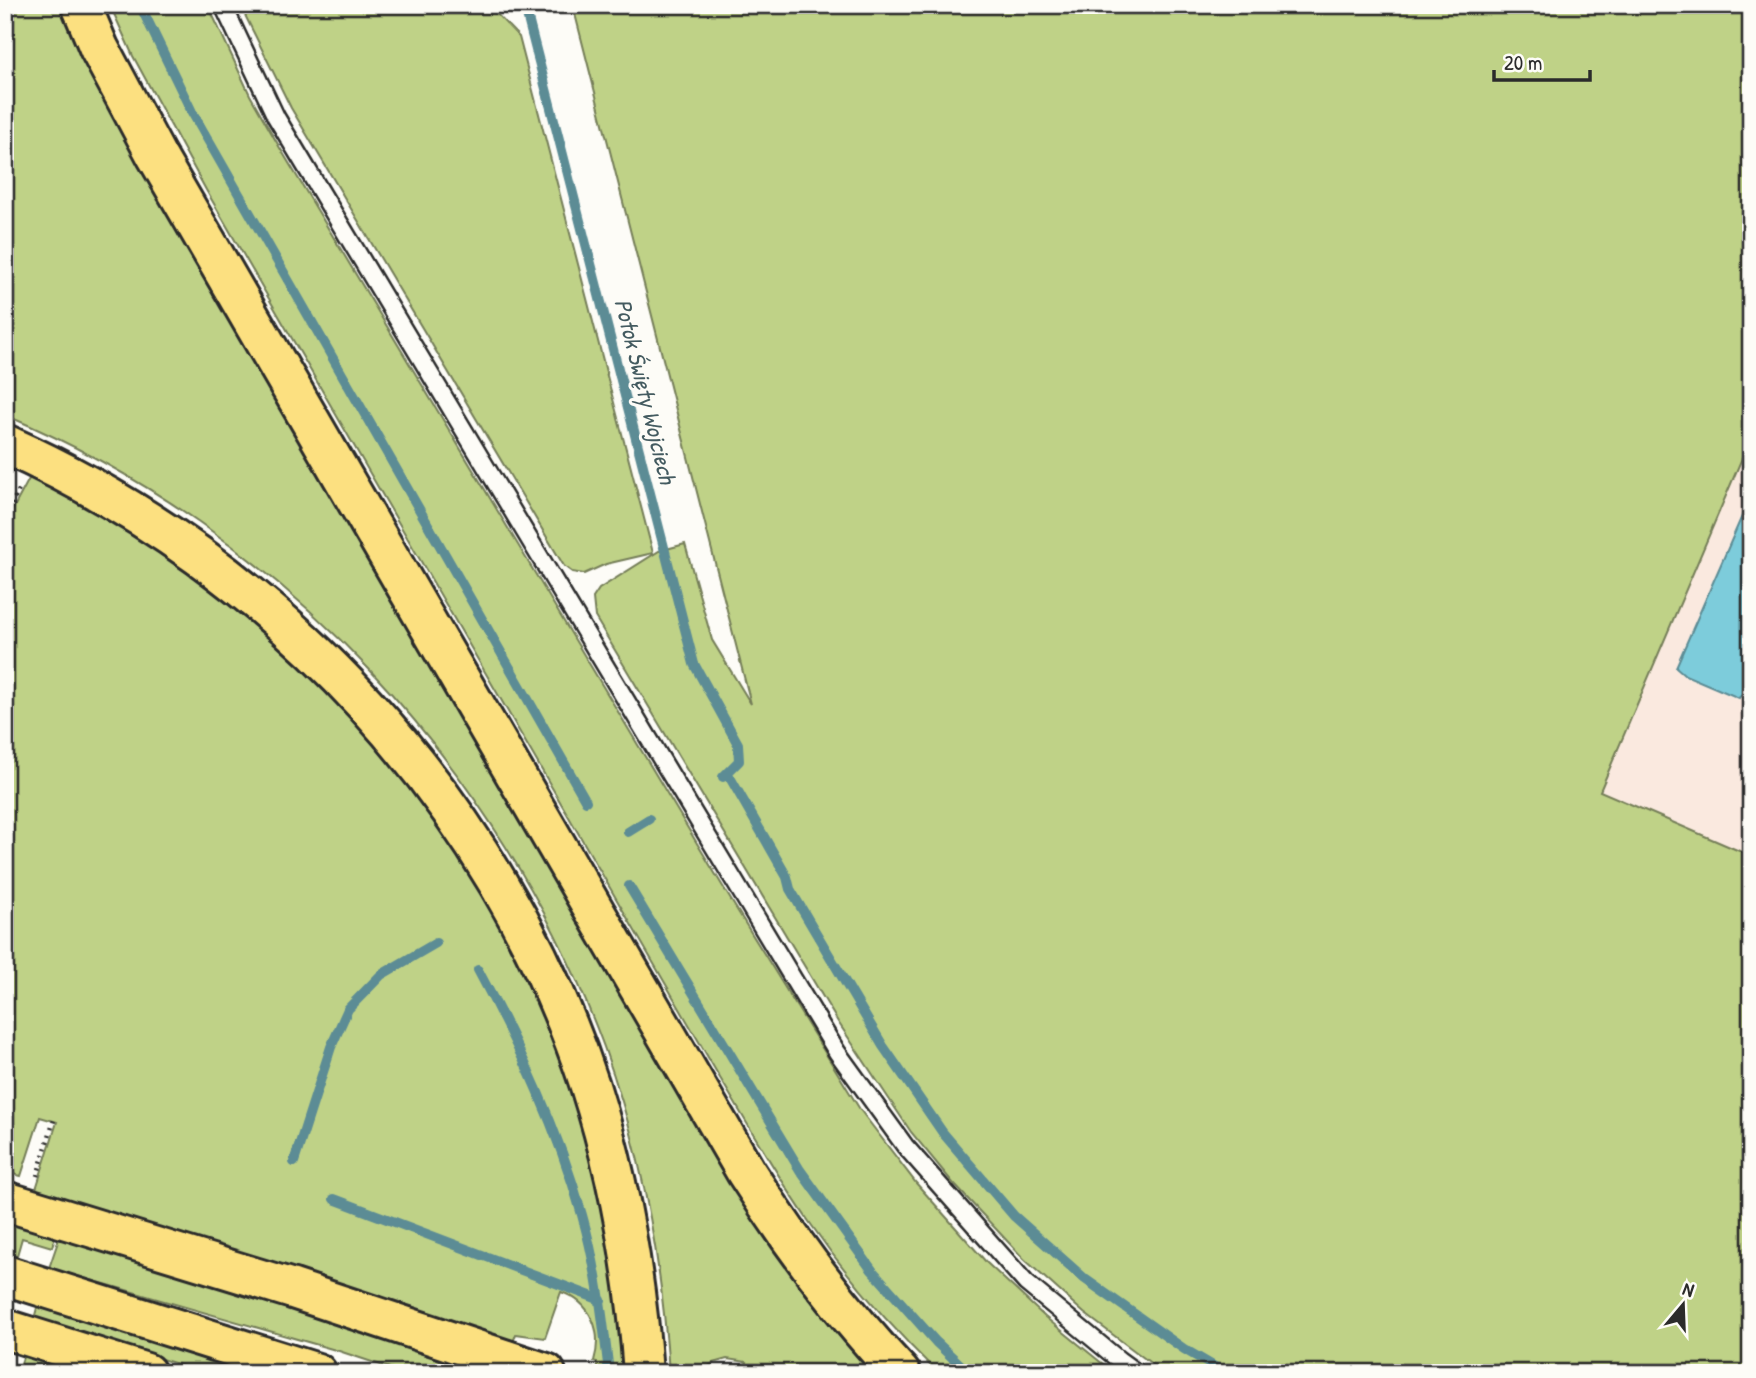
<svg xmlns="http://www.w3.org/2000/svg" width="1756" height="1378" font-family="'Patrick Hand',sans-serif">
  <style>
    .built { fill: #fae9df }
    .green { fill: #bfd287; stroke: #757e59; stroke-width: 2 }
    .water { fill: #7dccdb; stroke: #5c8c95; stroke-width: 2 }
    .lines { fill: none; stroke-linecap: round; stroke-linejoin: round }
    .stream { stroke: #5c8c95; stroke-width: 10 }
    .lane-casing { stroke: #2b2b2b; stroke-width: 21 }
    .highway-casing { stroke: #2b2b2b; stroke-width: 44 }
    .path { stroke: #2b2b2b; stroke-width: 4.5; stroke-dasharray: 2 5; stroke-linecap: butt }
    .lane { stroke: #fdfcf7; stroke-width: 16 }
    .highway { stroke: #fce080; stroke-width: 38 }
    .labels { text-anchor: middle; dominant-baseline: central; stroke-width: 6; stroke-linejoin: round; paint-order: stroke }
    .water-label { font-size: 24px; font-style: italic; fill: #445b60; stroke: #fdfcf7 }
  </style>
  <rect width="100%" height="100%" fill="#fdfcf7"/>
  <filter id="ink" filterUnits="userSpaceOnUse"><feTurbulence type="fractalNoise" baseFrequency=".0143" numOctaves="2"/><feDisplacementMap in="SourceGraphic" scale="14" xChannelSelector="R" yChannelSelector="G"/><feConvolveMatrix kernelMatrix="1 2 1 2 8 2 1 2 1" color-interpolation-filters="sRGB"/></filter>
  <g filter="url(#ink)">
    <path class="built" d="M1751,437v419l-151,-65z"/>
    <path class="green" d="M5,5h57l16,38 102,192 336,581 221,378 63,93 36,45 37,41h-130l4,-11 -20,-3 -14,4 -14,10h-30c-7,-111 -27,-221 -65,-326 -103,-279 -323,-517 -599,-632z
      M110,5h98l42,90 30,53 454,757 127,206 55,72 71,80 58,54 69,56h-176c-47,-46 -91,-96 -128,-150 -33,-47 -61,-97 -90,-145l-514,-888 -73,-134z
      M240,5h248l31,32 134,516 -47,11 -22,10 -12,-2 -8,-6 -273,-458z
      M1751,5v432l-151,354 151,65v517h-587l-80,-60 -60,-54 -71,-76 -42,-51 -73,-110 -243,-405 -2,-19 6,-9 60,-38 26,-7 27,96 39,64 -178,-698z
      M30,477c59,30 116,64 170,102 163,119 293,294 362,484 36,99 55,205 61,310h-26v-11l-3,-1c9,-30 -3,-59 -33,-69l-16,46 -29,-4 -3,8 -477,-153 21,-67 -17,-5 -19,59 -16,-4v-648z
      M5,1217l51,15 -4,15 -30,-9 -17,59z
      M63,1227l451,146h-109l-66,-22 -290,-83z
      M38,1304l218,69h-50l-172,-54z
      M24,1354l57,19h-51l2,-7 -4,-1 -3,8h-20v-4l13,4z"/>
    <path class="water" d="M1749,500l2,1v181l-12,16 -54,-23 -9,-8z"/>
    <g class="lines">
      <path class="stream" d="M140,5l52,107 394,689
        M518,5l9,10 167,649 44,80 1,17 -16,16
        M728,774l59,103 3,12 93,157 60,87 71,83 71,63 99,70 41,24
        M628,832l21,-13
        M629,886l171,284 72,100 64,72 33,31
        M478,970c42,78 80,159 104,245 15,52 21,105 27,158
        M294,1162l37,-115 17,-38 33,-34 55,-32
        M334,1199l267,101"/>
      <defs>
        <path id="lane" d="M223,5l53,112 561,935 68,94 121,137 93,77 18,13"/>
        <path id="highway" d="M81,5l18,43 57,107 590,1017c46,72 95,139 154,201
          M5,444c273,122 492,357 585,642 30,94 46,189 53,287
          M5,1201l288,88 253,84
          M5,1275l312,98
          M5,1329l141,44"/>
      </defs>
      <use href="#lane" class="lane-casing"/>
      <use href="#highway" class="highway-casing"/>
      <path class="path" d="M5,517l15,-29
        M37,1176l17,-56"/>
      <use href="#lane" class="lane"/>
      <use href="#highway" class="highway"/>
    </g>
  </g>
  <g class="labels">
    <g class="water-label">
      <text transform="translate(646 391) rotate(76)">Potok Święty Wojciech</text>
    </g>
  </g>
  <rect width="1756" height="1378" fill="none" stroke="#fdfcf7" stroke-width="28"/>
  <rect x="14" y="14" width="1728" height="1350" fill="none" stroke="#2b2b2b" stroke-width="2.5" filter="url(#ink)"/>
  <g transform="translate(1683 1305) rotate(19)" stroke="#fdfcf7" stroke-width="5" paint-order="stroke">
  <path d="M0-5L12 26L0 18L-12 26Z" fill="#2b2b2b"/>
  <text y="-10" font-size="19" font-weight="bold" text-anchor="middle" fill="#2b2b2b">N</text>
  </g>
  <path d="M1494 70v10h96v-10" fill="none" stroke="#2b2b2b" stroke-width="3.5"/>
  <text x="1504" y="70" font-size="21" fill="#2b2b2b" stroke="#fdfcf7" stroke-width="5" paint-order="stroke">20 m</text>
</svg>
